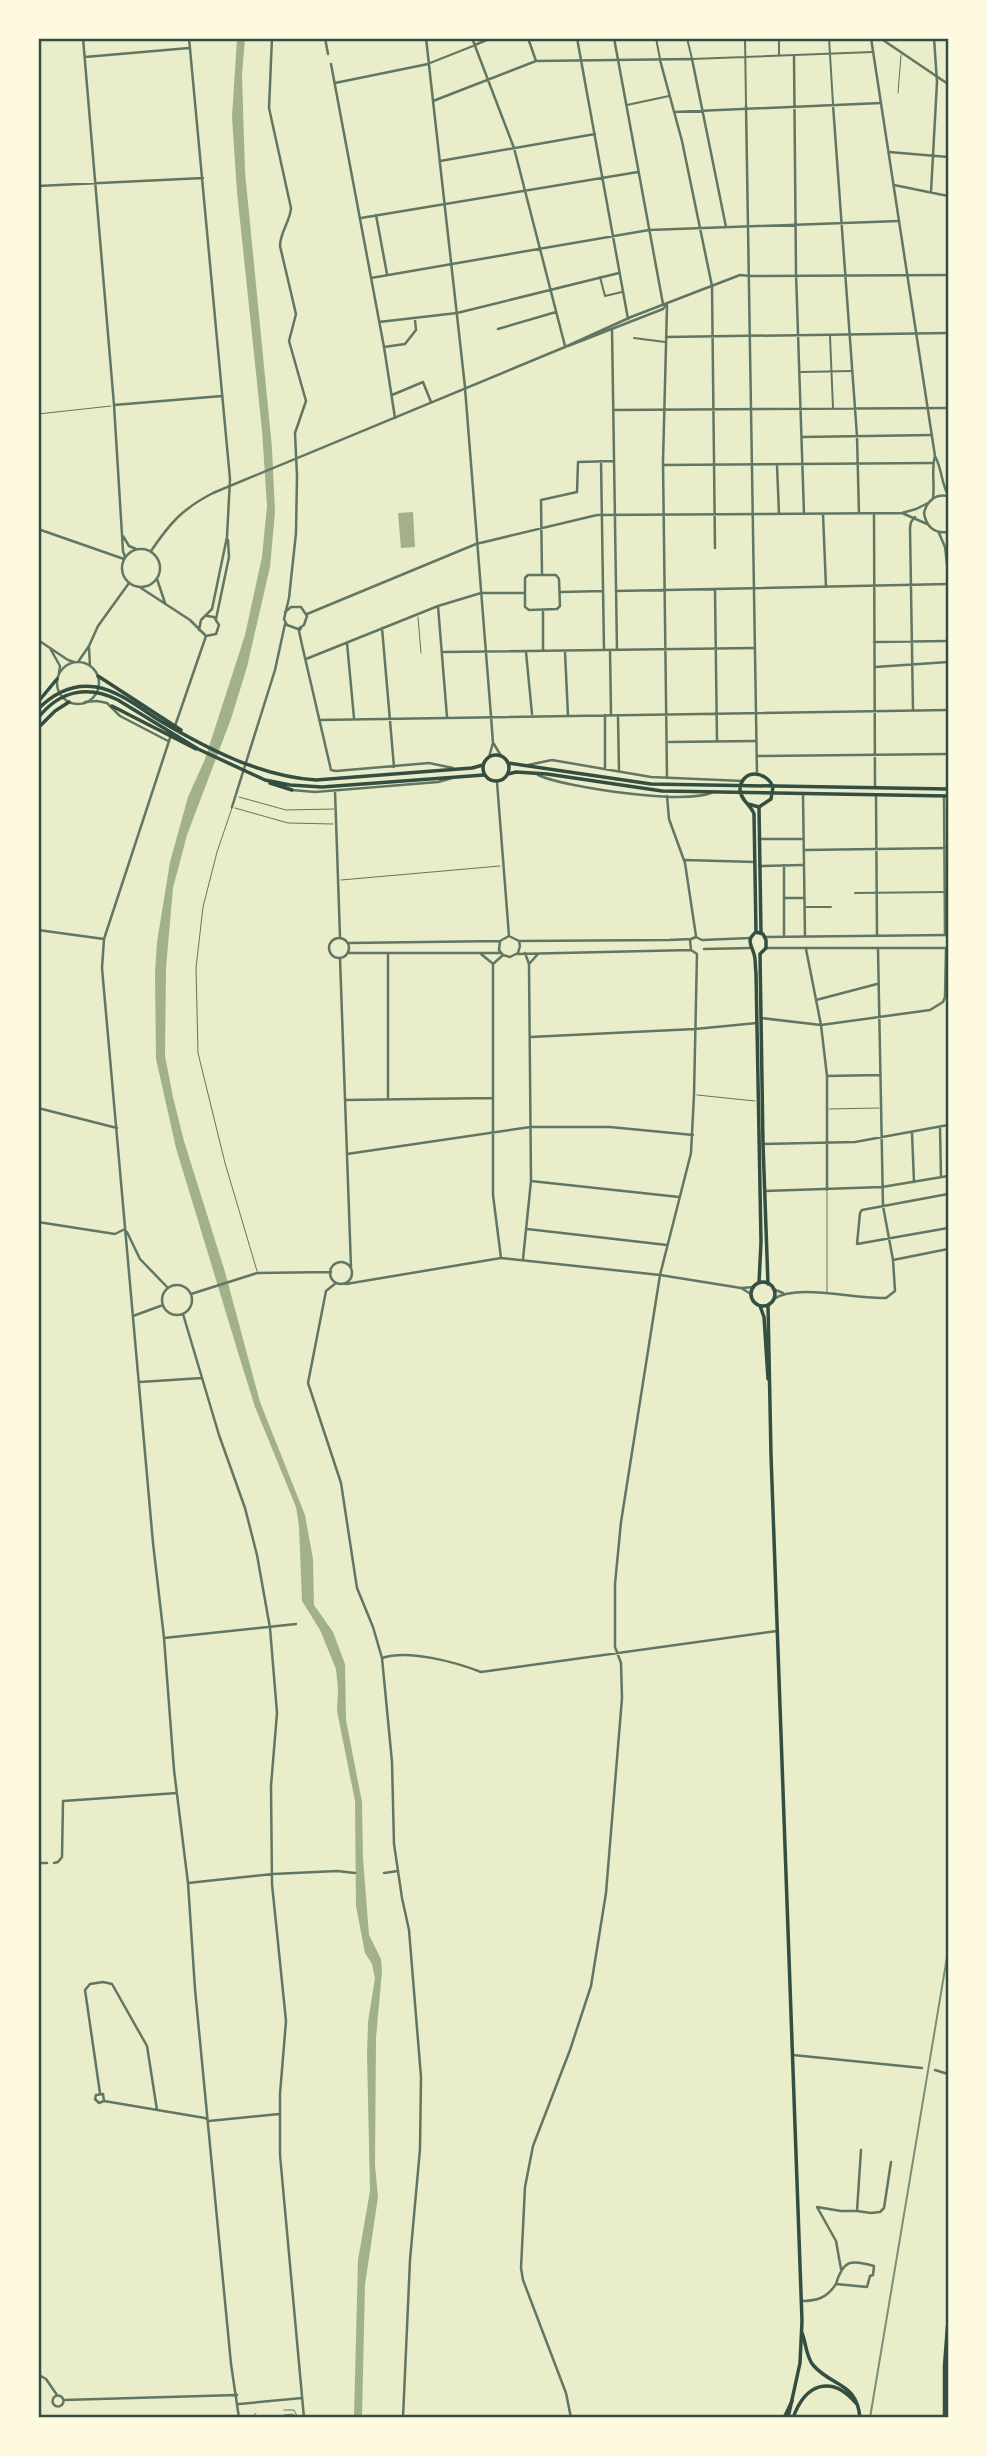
<svg xmlns="http://www.w3.org/2000/svg" width="987" height="2456" font-family="Poppins,sans-serif">
  <style>
    .water { fill: #a3b18a }
    .lines { fill: none; stroke-linecap: round; stroke-linejoin: round }
    .service { stroke: #617663; stroke-width: 1 }
    .pedestrian { stroke: #617663; stroke-width: 2 }
    .minor { stroke: #617663; stroke-width: 2.5 }
    .tertiary { stroke: #617663; stroke-width: 2.5 }
    .secondary { stroke: #344e41; stroke-width: 3.5 }
    .trunk { stroke: #344e41; stroke-width: 3.5 }
    .motorway { stroke: #344e41; stroke-width: 4.5 }
    .rail { stroke: #7c8e77; stroke-width: 2 }
    .neatline { fill: none; stroke: #344e41; stroke-width: 2.5 }
  </style>
  <rect width="100%" height="100%" fill="#e9edc9"/>
  <path class="water" d="M237,39h8l-3,36 3,97 27,276 3,64 -5,55 -23,100 -16,52 -44,116 -14,53 -7,80 -1,88 8,41 11,44 41,131 35,130 45,113 8,44 1,46 19,27 12,32 1,56 16,82 1,56 6,77 12,24 1,12 -6,67 -1,127 3,32 -13,88 -3,132h-8l4,-157 12,-69 -3,-137 1,-32 7,-44 -3,-14 -7,-11 -9,-47 -1,-105 -18,-90 1,-22 -2,-20 -16,-39 -18,-29 -3,-75 -3,-19 -41,-100 -15,-48 -64,-211 -20,-89 -1,-86 2,-31 13,-80 18,-65 17,-38 40,-124 17,-78 5,-51 -5,-76 -25,-238 -5,-75z
    M413,512l2,35 -14,1 -3,-35z"/>
  <g class="lines">
    <path class="service" d="M898,93l3,-38
      M38,414l73,-8
      M418,617l3,36
      M239,797l47,13 48,-1
      M232,808l-15,44 -14,55 -7,61 2,85 27,110 32,108
      M235,808l53,15 45,1
      M341,880l159,-14
      M697,1095l58,6
      M829,1109l50,-1
      M827,1192v100
      M284,2410h10l4,8
      M284,2415l9,-1 3,4
      M251,2418l5,-5
      M253,2418l3,-1"/>
    <path class="pedestrian" d="M656,38l4,21
      M687,38l5,21 181,-7
      M745,38l1,67
      M779,38v17
      M829,38l4,66
      M430,63l43,-17
      M627,105l42,-9
      M600,277l5,19 17,-4
      M830,336l3,72
      M634,338l31,4
      M801,372l51,-1
      M855,893l90,-1
      M806,907h25"/>
    <path class="minor" d="M83,38l31,367 9,146 2,6
      M189,38l41,441 -3,58 -15,72 -11,11 -2,10
      M272,38l-3,70 22,100c-1,14 -11,24 -11,38l16,68 -7,27 17,60 -11,32 2,43 -1,57 -7,65 -5,21 3,6 11,4 6,-4 3,-9 -6,-9h-10l-6,5
      M325,38l3,16
      M472,38l42,110 51,198
      M528,38l8,23
      M577,38l51,281
      M614,38l49,266
      M475,45l16,-7
      M794,56l2,217 8,241
      M85,57l104,-9
      M660,60l22,81 30,145 3,262
      M331,64l53,283 11,71
      M335,83l93,-19
      M433,101l103,-40 156,-2 34,168
      M833,105l24,331 2,78
      M675,112l206,-9
      M889,152l59,5
      M440,161l155,-27
      M894,185l54,11
      M38,186l165,-8
      M931,192l6,-110 -3,-44
      M376,215l11,59
      M361,218l277,-46
      M750,276l198,-1
      M371,278l278,-48 250,-9
      M667,306l-4,156 4,316
      M379,322l78,-9 162,-40
      M498,329l58,-17
      M612,329l5,321
      M666,337l282,-4
      M384,347l21,-3 11,-14 -1,-10
      M465,388l26,328 2,27 -4,14
      M392,395l31,-13 8,20
      M114,405l108,-9
      M614,410l334,-2
      M802,437l130,-2
      M601,461l3,189
      M663,465l270,-2
      M777,465l2,49
      M874,513l1,273
      M902,513l25,11
      M823,514l3,73
      M38,529l86,30
      M123,536l6,10 7,3
      M528,575h28l3,4 1,27 -3,3 -28,1 -4,-3v-29z
      M542,575l-1,-75 36,-8 1,-30 36,-1
      M157,579l8,24
      M141,588l49,32 16,16
      M616,591l332,-7
      M715,591l2,150
      M561,592l42,-1
      M438,606l9,111
      M543,610v41
      M307,614l169,-70 121,-29 305,-2 14,-4 12,-6
      M216,619l13,-62 -1,-17
      M301,628l-2,3 3,14 29,125 5,1 93,-8 24,5
      M382,628l12,139
      M206,636l10,-2 3,-9 -5,-8 -7,-1
      M38,640l30,20 6,2
      M874,642l74,-1
      M347,643l7,75
      M51,650l9,16 -1,7
      M610,650l1,64
      M442,652l312,-4
      M526,652l6,62
      M565,652l3,64
      M306,659l132,-53 43,-13h44
      M875,667l73,-5
      M85,702l12,-1 10,2 13,13 48,25
      M913,710l-3,-182 1,-6 4,-5
      M605,715v54
      M618,716l1,56
      M319,720l629,-10
      M175,726l31,-90
      M171,735l-67,204 -2,29 51,575 11,95 10,132 14,113 7,106 36,375 8,54
      M669,742l87,-1
      M494,744l7,12
      M757,756l191,-2
      M528,765l24,-5 99,17 92,4
      M538,775c28,13 144,29 173,18
      M497,782l12,154
      M292,790l23,2 123,-10 14,-4
      M335,791l5,146
      M803,794l2,143
      M667,796l2,23 16,44 11,73
      M876,796l1,140
      M944,796l1,139
      M232,807l43,-137 10,-46
      M759,839h44
      M804,850l144,-2
      M685,860l70,2
      M784,865v70
      M759,866l43,-1
      M784,898h20
      M38,930l66,9
      M696,937l6,3 48,-2
      M765,937l183,-2
      M329 948a10 10 0 1 1 20 0a10 10 0 1 1-20 0Z
      M690,940l1,10 6,4
      M519,941l150,-1 22,-1 5,-2
      M349,943l151,-2 9,-5 10,5 1,5 -2,7 -8,4 -7,-2 -4,-5 1,-9
      M766,948h182
      M704,949l46,-1
      M806,949l15,76 6,51v114
      M348,953h153
      M388,953v146
      M481,954l11,9
      M517,954l174,-4
      M340,958l11,309
      M529,964l9,-10
      M816,1000l61,-16
      M761,1018l60,7 109,-15 13,-8 2,-5 1,-49
      M530,1037l165,-8 62,-6
      M827,1076l53,-1
      M345,1100l147,-2
      M38,1108l79,20
      M940,1128l1,49
      M912,1133l2,49
      M763,1144l92,-2 93,-17
      M347,1154l183,-27h80l83,8
      M531,1181l148,16
      M765,1191l117,-4 66,-11
      M948,1194l-86,16 -2,3 -3,31 91,-16
      M38,1222l77,12 10,-5
      M527,1229l140,16
      M127,1232l13,27 28,29
      M501,1258l-8,-63v-231l10,-9
      M523,1259l8,-78 -2,-217 -4,-11
      M893,1260l55,-11
      M330 1273a11 11 0 1 1 22 0a11 11 0 1 1-22 0Z
      M336,1283l-10,8 -18,92 33,100 16,105 16,39 9,31 10,104 2,82 8,54 7,32 12,147 -1,72 -10,111 -7,158
      M346,1284l155,-26 159,17 81,13 13,-1
      M162 1300a15 15 0 1 1 30 0a15 15 0 1 1-30 0Z
      M741,1288l10,6
      M773,1289l10,4
      M191,1294l66,-21 74,-1
      M774,1299c23,-16 83,1 112,-1l9,-7 -2,-31 -10,-54 -5,-257
      M183,1314l36,121 26,73 12,47 13,73 7,85 -6,73 1,98 14,137 -6,73v61l24,263
      M133,1316l30,-11
      M140,1382l62,-4
      M164,1638l132,-14
      M382,1658c26,-9 73,4 99,14l296,-41
      M38,1863h9
      M54,1863l4,-1 4,-5 1,-56 114,-8
      M384,1873l14,-2
      M188,1883l85,-9 64,-3 18,2
      M793,2055l129,13
      M935,2070l13,4
      M100,2093l-15,-103 5,-6 13,-2 9,2 35,62 10,64
      M104,2101l-1,-7 -7,1 -1,4 4,4 5,-2 101,17 4,3 70,-7
      M857,2211l14,2 9,-1 4,-4 7,-46
      M841,2269l-5,-28 -19,-34 24,4h16l4,-61
      M801,2301c16,0 26,-3 35,-17l31,3 3,-11 3,-1 1,-9c-23,-7 -31,-6 -38,18
      M39,2375l7,4 11,16
      M52.5 2401a5.5 5.5 0 1 1 11 0a5.5 5.5 0 1 1-11 0Z
      M64,2400l173,-5
      M239,2404l63,-6
      M571,2418l-5,-25 -43,-113 -2,-12 4,-81 8,-41 37,-96 21,-64 15,-93 16,-195 -1,-35 -6,-16v-63l6,-62 39,-247 31,-122 3,-58 3,-141"/>
    <path class="tertiary" d="M426,38l39,349
      M871,38l64,418c7,13 6,26 13,39
      M880,38l68,46
      M746,106l11,668
      M568,346l95,-37 4,-5
      M948,496c-12,-2 -21,4 -24,17 2,14 11,21 24,19
      M933,498c2,-14 -2,-29 2,-42
      M939,533l6,14 3,25
      M122 568a19 19 0 1 1 38 0a19 19 0 1 1-38 0Z
      M151,551c19,-28 31,-42 62,-58l352,-146 66,-30 109,-42 10,1
      M89,648l1,18
      M78,662l11,-16 9,-20 31,-43
      M57 683a21 21 0 1 1 42 0a21 21 0 1 1-42 0Z"/>
    <path class="secondary" d="M483 768a13 13 0 1 1 26 0a13 13 0 1 1-26 0Z
      M508,763l143,21 297,5
      M508,774l8,-2 31,2 115,17 286,5
      M748,804l11,3 12,-8 2,-12c-6,-16 -31,-19 -33,2 0,11 11,16 14,25l2,118
      M759,807l2,126
      M760,954l3,190 5,140
      M751 1294a12 12 0 1 1 24 0a12 12 0 1 1-24 0Z
      M759,1283l2,-41 -5,-269c-1,-5 0,-13 -2,-19 -3,-10 -8,-14 2,-22l7,2 3,6v8l-6,6
      M768,1305l3,150 31,866 -2,42 -12,55
      M760,1306l4,11 4,62"/>
    <path class="trunk" d="M98,676l83,54
      M38,702l19,-23
      M112,706l84,43
      M38,709c16,-16 35,-26 58,-22 24,4 46,23 66,35 48,28 98,54 154,58l156,-12 11,-3
      M38,718c22,-28 50,-33 80,-18l80,49 67,31 25,5 32,2 162,-12
      M38,728l17,-17 14,-9
      M270,783l22,7
      M802,2333c4,10 4,23 11,32 19,22 44,17 47,53
      M784,2418l8,-17
      M793,2418c12,-34 38,-44 63,-15"/>
    <path class="motorway" d="M945,2418v-52l3,-40"/>
    <path class="rail" d="M870,2418l78,-467"/>
  </g>
  <rect width="987" height="2456" fill="none" stroke="#fefae0" stroke-width="80"/>
  <rect x="40" y="40" width="907" height="2376" class="neatline"/>
</svg>
